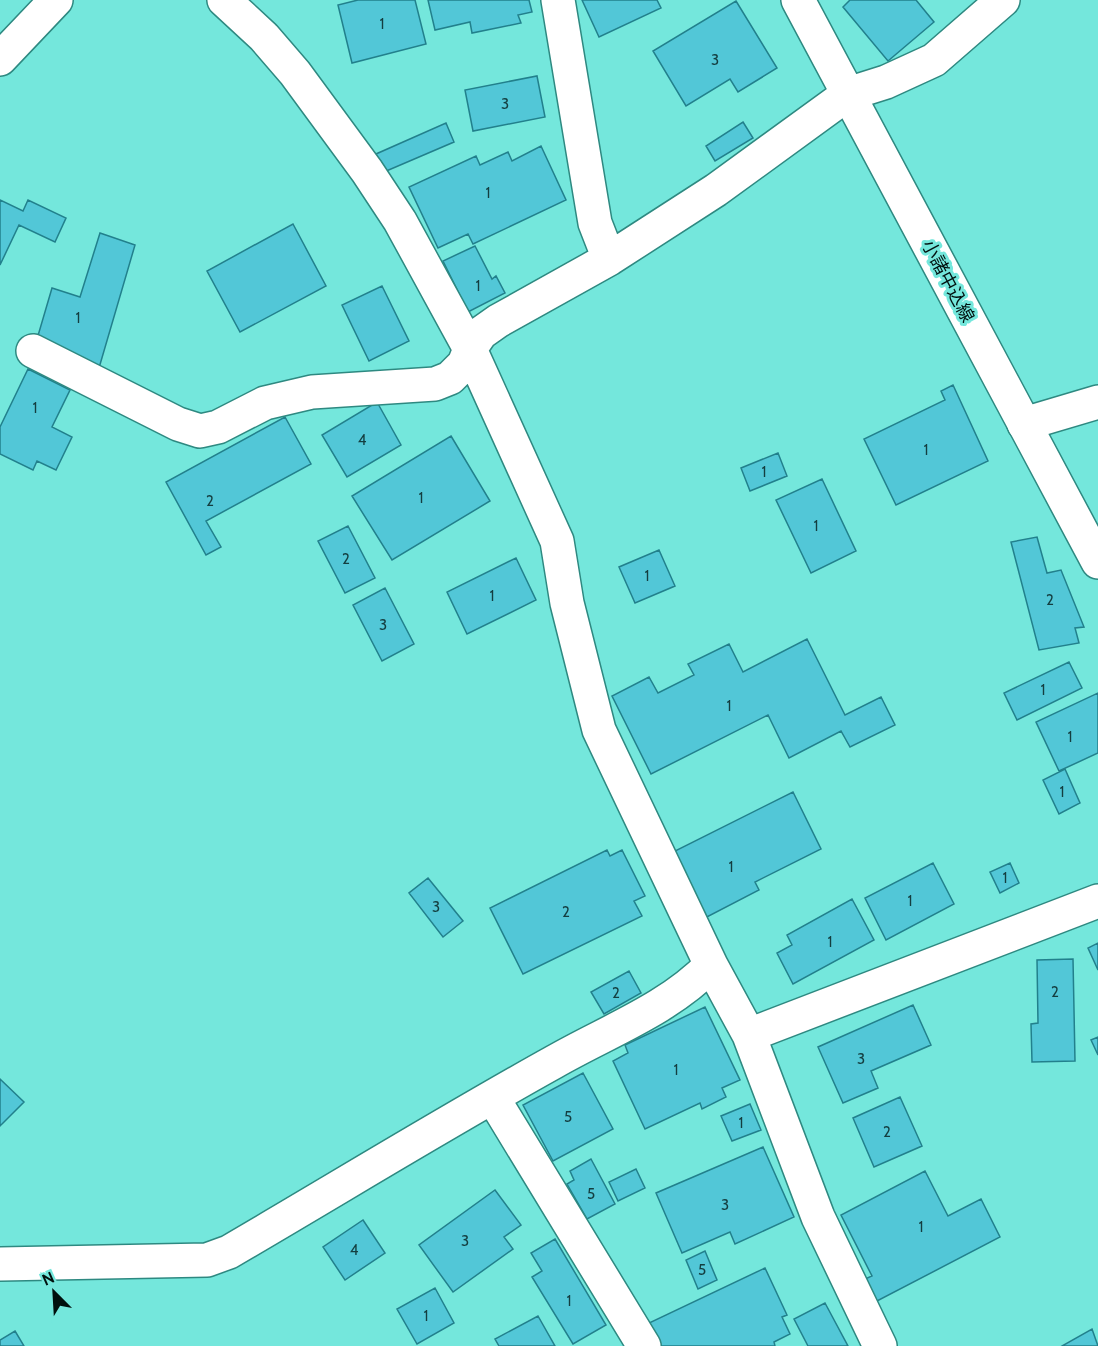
<svg xmlns="http://www.w3.org/2000/svg" width="1098" height="1346" font-family="Cabin,'Noto Sans JP',sans-serif">
  <style>
    .building { fill: #52c7d7; stroke: #22808c; stroke-width: 1.5 }
    .lines { fill: none; stroke-linecap: round; stroke-linejoin: round }
    .minor-casing { stroke: #2e8981; stroke-width: 36 }
    .major-casing { stroke: #2e8981; stroke-width: 36 }
    .minor { stroke: #fff; stroke-width: 33 }
    .major { stroke: #fff; stroke-width: 33 }
    .labels { text-anchor: middle; dominant-baseline: central; stroke-width: 6; stroke-linejoin: round; paint-order: stroke }
    .number-label { font-size: 15px; fill: #143e40 }
    .street-label { font-size: 18px; fill: #00100e; stroke: #74e7dc }
  </style>
  <rect width="100%" height="100%" fill="#74e7dc"/>
  <path class="building" d="M358,0h57l11,44 -74,19 -14,-58z
    M428,0h101l3,12 -14,3 3,8 -49,10 -2,-11 -35,8z
    M582,0h75l4,8 -62,29z
    M850,0h66l18,22 -46,39 -45,-54z
    M736,1l41,67 -39,24 -8,-13 -44,27 -33,-55z
    M537,76l8,41 -72,14 -8,-41z
    M743,122l10,16 -38,23 -9,-15z
    M446,123l8,19 -70,30 -8,-18z
    M541,146l25,54 -93,44 -5,-10 -30,14 -29,-61 67,-31 4,9 28,-13 4,9z
    M0,200l23,11 5,-11 38,18 -11,24 -36,-17 -19,40z
    M293,224l33,62 -86,46 -33,-61z
    M100,233l35,12 -36,123 -62,-29 15,-51 28,9z
    M475,246l17,33 4,-3 9,17 -37,19 -25,-51z
    M382,286l27,55 -40,20 -27,-56z
    M28,369l42,21 -18,37 20,10 -16,33 -19,-9 -4,9 -33,-16v-27z
    M953,385l35,76 -92,44 -32,-66 81,-39 -4,-9z
    M377,402l24,43 -54,32 -25,-42z
    M285,417l26,47 -105,57 15,26 -15,8 -40,-73z
    M451,436l39,65 -98,59 -40,-64z
    M778,453l9,23 -37,15 -9,-23z
    M822,479l34,72 -45,22 -35,-73z
    M348,526l27,52 -30,15 -27,-52z
    M1037,537l10,36 14,-3 23,57 -9,1 4,15 -40,7 -28,-108z
    M659,550l16,36 -40,17 -16,-36z
    M516,558l20,42 -69,34 -20,-42z
    M385,588l29,56 -32,17 -29,-56z
    M807,639l38,76 36,-18 14,28 -45,22 -9,-16 -52,27 -21,-43 -117,59 -39,-78 37,-19 9,16 36,-18 -6,-11 41,-20 14,28z
    M1069,662l13,26 -65,32 -13,-27z
    M1098,693v60l-39,18 -23,-49z
    M1065,769l15,34 -21,11 -16,-34z
    M793,792l28,57 -66,33 4,8 -56,29 -32,-66z
    M607,850l3,6 12,-6 23,46 -11,5 8,15 -119,58 -33,-66z
    M933,863l21,41 -68,36 -21,-42z
    M1010,863l9,20 -19,10 -10,-21z
    M428,878l35,43 -20,16 -34,-44z
    M852,899l22,41 -81,44 -16,-31 15,-8 -5,-10z
    M1098,943v27l-10,-22z
    M1073,959l2,102 -43,1 -1,-38 7,-1 -1,-63z
    M629,971l12,22 -37,21 -13,-22z
    M913,1005l18,40 -60,26 7,17 -35,15 -25,-56z
    M705,1007l35,73 -18,8 4,9 -24,12 -2,-6 -55,26 -32,-68 15,-8 -3,-8z
    M1098,1037v18l-7,-15z
    M583,1073l30,56 -60,32 -30,-56z
    M0,1079l24,23 -24,24z
    M900,1097l22,49 -48,21 -21,-49z
    M750,1104l11,26 -29,11 -11,-25z
    M763,1147l31,70 -59,27 -5,-12 -48,21 -26,-60z
    M591,1159l24,45 -28,15 -20,-35 7,-4 -4,-9z
    M636,1169l9,19 -27,13 -9,-19z
    M925,1171l23,45 33,-17 19,38 -123,64 -12,-22 7,-3 -31,-61z
    M495,1190l26,35 -17,12 9,12 -60,43 -34,-47z
    M363,1220l22,33 -40,27 -22,-33z
    M555,1239l51,86 -33,19 -41,-67 10,-6 -11,-18z
    M705,1251l12,29 -19,9 -12,-29z
    M765,1268l22,47 -5,2 8,17 -16,8 1,4h-115l-11,-23z
    M435,1288l19,35 -37,21 -20,-35z
    M825,1303l23,43h-40l-14,-27z
    M538,1316l17,30h-56l-4,-7z
    M1092,1329l6,17h-36z
    M15,1331l9,15h-24v-6z"/>
  <g class="lines">
    <defs>
      <path id="minor" d="M224,0l40,37 31,36 72,98 33,50 70,128 87,192 10,62 32,127 112,235
        M558,0l37,223 14,36
        M33,351l145,73 22,7 18,-4 47,-24 47,-11 123,-8 15,-6 14,-14 6,-15 11,-16 17,-12 111,-62 107,-69 132,-96 38,-12 48,-22 69,-60
        M1024,424l74,-22
        M749,1035l349,-134
        M493,1098l151,248
        M0,1264l207,-4 22,-8c108,-63 215,-129 325,-190 54,-31 113,-52 157,-97l38,70 69,182 62,129"/>
      <path id="major" d="M798,0l300,562
        M0,59l56,-59"/>
    </defs>
    <use href="#minor" class="minor-casing"/>
    <use href="#major" class="major-casing"/>
    <use href="#minor" class="minor"/>
    <use href="#major" class="major"/>
  </g>
  <g class="labels">
    <g class="number-label">
      <text x="382" y="24">1</text>
      <text x="715" y="60">3</text>
      <text x="505" y="104">3</text>
      <text x="488" y="193">1</text>
      <text x="478" y="286">1</text>
      <text x="78" y="318">1</text>
      <text x="35" y="408">1</text>
      <text x="362" y="440">4</text>
      <text x="926" y="450">1</text>
      <text x="764" y="472">1</text>
      <text x="421" y="498">1</text>
      <text x="210" y="501">2</text>
      <text x="816" y="526">1</text>
      <text x="346" y="559">2</text>
      <text x="647" y="576">1</text>
      <text x="492" y="596">1</text>
      <text x="1050" y="600">2</text>
      <text x="383" y="625">3</text>
      <text x="1043" y="690">1</text>
      <text x="729" y="706">1</text>
      <text x="1070" y="737">1</text>
      <text x="1062" y="792">1</text>
      <text x="731" y="867">1</text>
      <text x="1005" y="878">1</text>
      <text x="910" y="901">1</text>
      <text x="436" y="907">3</text>
      <text x="566" y="912">2</text>
      <text x="830" y="942">1</text>
      <text x="1055" y="992">2</text>
      <text x="616" y="993">2</text>
      <text x="861" y="1059">3</text>
      <text x="676" y="1070">1</text>
      <text x="568" y="1117">5</text>
      <text x="741" y="1123">1</text>
      <text x="887" y="1132">2</text>
      <text x="591" y="1194">5</text>
      <text x="725" y="1205">3</text>
      <text x="921" y="1227">1</text>
      <text x="465" y="1241">3</text>
      <text x="354" y="1250">4</text>
      <text x="702" y="1270">5</text>
      <text x="569" y="1301">1</text>
      <text x="426" y="1316">1</text>
    </g>
    <g class="street-label">
      <text transform="translate(948 281) rotate(62)">小諸中込線</text>
    </g>
  </g>
  <g transform="translate(54 1292) rotate(336)" stroke="#74e7dc" stroke-width="4.5" paint-order="stroke">
  <path d="M0-4.5L10 22L0 15L-10 22Z" fill="#00100e"/>
  <text y="-9" font-size="16" font-weight="bold" text-anchor="middle" fill="#00100e">N</text>
  </g>
</svg>
